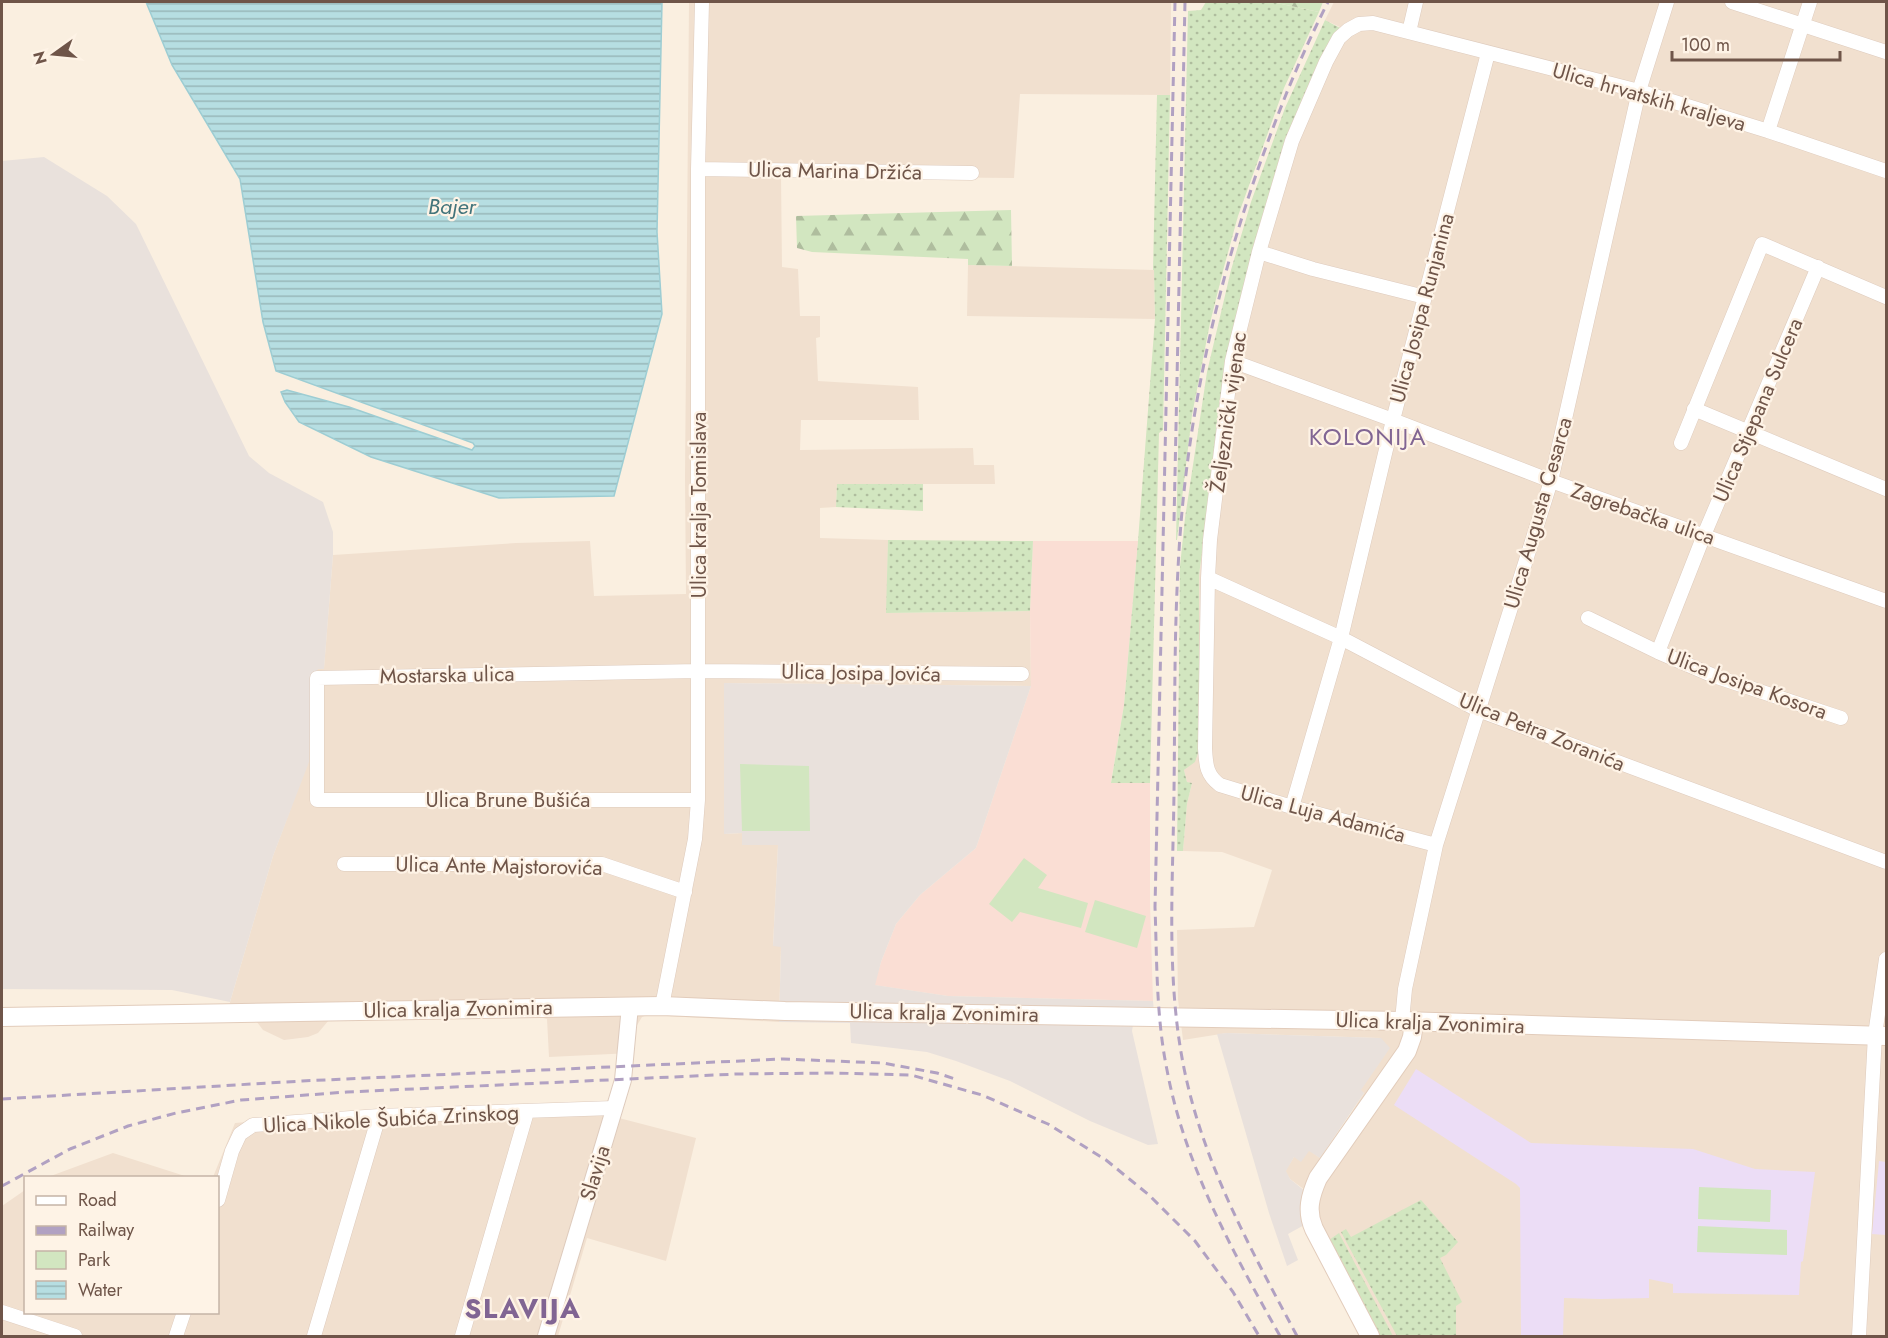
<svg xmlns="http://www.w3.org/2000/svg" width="1888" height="1338" font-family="Jost,sans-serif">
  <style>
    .residential { fill: #f1e0cf }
    .commercial { fill: #faded4 }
    .industrial { fill: #e9e1dc }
    .education { fill: #ecddf6 }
    .grass { fill: url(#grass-dots) }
    .forest { fill: url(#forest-firs) }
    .park { fill: #d2e6c0 }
    .water { fill: url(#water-rules); stroke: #9dcdd3; stroke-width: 1.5 }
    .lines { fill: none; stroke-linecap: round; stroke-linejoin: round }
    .minor-casing { stroke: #decbbd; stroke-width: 15 }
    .tertiary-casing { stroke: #decbbd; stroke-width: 18 }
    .secondary-casing { stroke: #e2ccbb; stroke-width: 20 }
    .minor { stroke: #fff; stroke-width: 14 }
    .tertiary { stroke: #fff; stroke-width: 16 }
    .secondary { stroke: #fff; stroke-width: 18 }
    .rail { stroke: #b1a1c2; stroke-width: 3; stroke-dasharray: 9 6; stroke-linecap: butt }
    .labels { text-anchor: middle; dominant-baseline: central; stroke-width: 4.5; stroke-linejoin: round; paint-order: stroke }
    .street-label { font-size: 21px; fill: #6f5549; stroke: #fef3e6 }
    .water-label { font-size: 22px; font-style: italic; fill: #42747b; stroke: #fef3e6 }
    .quarter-label { font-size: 24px; letter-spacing: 1.5px; fill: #816593; stroke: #fef3e6 }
    .district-label { font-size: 27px; font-weight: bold; letter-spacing: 1.5px; fill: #816593; stroke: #fef3e6 }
  </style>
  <defs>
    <pattern id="grass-dots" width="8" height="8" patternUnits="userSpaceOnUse" patternTransform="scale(1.5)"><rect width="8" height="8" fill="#d2e6c0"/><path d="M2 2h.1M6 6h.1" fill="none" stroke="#afbd9e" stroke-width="1.8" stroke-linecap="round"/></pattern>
    <pattern id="forest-firs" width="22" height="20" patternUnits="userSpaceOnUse" patternTransform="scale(1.5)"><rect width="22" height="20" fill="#d2e6c0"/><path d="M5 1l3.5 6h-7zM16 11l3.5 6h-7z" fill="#afbd9e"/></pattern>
    <pattern id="water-rules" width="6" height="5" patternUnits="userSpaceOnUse" patternTransform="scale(1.5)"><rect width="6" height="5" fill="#b6dee2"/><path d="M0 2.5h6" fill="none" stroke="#98b7b9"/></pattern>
  </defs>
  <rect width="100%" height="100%" fill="#faefe0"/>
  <path class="residential" d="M689,2h482l-1,93 -150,-1 -6,84 -233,-2 1,91 16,2 2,47h20v21l-4,1 2,43 100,6 1,33h-118l-1,30 173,-2 1,17h20l1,19h-158l-1,23 -16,1v30l68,2 -1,73 143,-2 1,75 -307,-3v151l19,-1v12h35l-5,100 8,1 -2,76 -132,-7 -5,2 -6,10 -4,26 -83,4 -2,-38 -15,-4 -203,5 -11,13 -10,4 -24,3 -21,-10 -9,-12h-26l2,-16 43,-146 35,-94 4,-85 6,-9h6l9,-113 183,-12 74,-2 4,55 92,-2 -1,-116z
    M1334,2h552v1334h-521l-60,-146 -15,-11 -5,-8 9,-14 15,-7 11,8 9,-11 35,-54 -4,-2 21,-53 -154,-5 -44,7 -5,-41 -1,-69 77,-3 18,-57 -50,-18 -39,-1 4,-47 5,-21 -5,-1 -3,-12 6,-5 9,-155v-35l29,-215 13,-63 12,-44 89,-225 -17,-8z
    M968,265l186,5 1,49 -188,-3z
    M623,1103l-4,15 77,20 -30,123 -79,-23 -29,98h-556v-130l23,-16 1,122h192v-134l-5,-1 22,-54 145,-12z
    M113,1153l75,24h-140z"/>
  <path class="commercial" d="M1033,541h105l-14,164 -13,77 39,1v120l3,98 -205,-5 -74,-11 7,-23 15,-38 24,-29 56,-47 55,-162 -1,-75z"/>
  <path class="industrial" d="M44,157l63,39 29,28 113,232 20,17 54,29 10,30v23l-9,114h-6l-6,9 -3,84 -36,94 -43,146 -58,-12 -170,-1v-828z
    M724,683l307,3 -55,162 -56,47 -24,29 -15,38 -6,23 73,11 205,5 2,23 -22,1 -1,6 26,113 -10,1 -58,-24 -80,-40 -54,-20 -29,-9 -76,-9 -1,-20 -71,-1 2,-75 -8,-1 5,-101h-36v-12l-18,1z
    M1227,1033l154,5 9,10 -29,42 3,3 -44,65 -11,-7 -8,11 -7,-5 -8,14 4,8 15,12 1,33 -18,10 10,26 -11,6 -18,-53 -52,-179z"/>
  <path class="education" d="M1416,1069l115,74 162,6 62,20 60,3 -12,89 -2,1 -2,33 -126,-2v-9l-24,-5v19l-49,1 -36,-1 -1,38h-42l-1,-148 -4,-4 -122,-79z
    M1879,1161l7,1v73l-14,-1z"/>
  <path class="grass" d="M1206,2h66l47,10 -35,76 -46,128 -14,51 -14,56 -18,92 -15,125h-1l12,-529 13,-1z
    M1325,20l17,9 -89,224 -12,44 -13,63 -29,215v175l-4,12 -11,8 3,12 5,1 -5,21 -4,47h-6l3,-285 5,-48 22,-146 24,-102 20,-68 34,-94z
    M1157,95h13l-7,335 -4,3 -9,350h-39l13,-78 14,-164 17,-222 -1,-49h-1z
    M837,484h86v27l-87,-4z
    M888,540l145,1 -3,70 -144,2z
    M1421,1200l37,42 -12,13 -6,3 22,44 -6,4v30h-59l-56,-104 5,-3 5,8z
    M1339,1233l54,103h-14l-49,-92 -1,-4z"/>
  <path class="forest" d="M1272,2h51l-4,10z
    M1011,210l1,56 -44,-1v-6l-156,-7 -15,-4 -1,-32z"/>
  <path class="park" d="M740,764l69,2 1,65h-68z
    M1024,858l23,17 -9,13 50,15 -7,25 -61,-16 -8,10 -23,-18z
    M1095,900l51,16 -9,32 -52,-16z
    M1699,1187l72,3 -1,32 -72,-3z
    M1698,1226l89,4v25l-90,-3z"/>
  <path class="water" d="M146,2h516l-5,230 5,82 -48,182 -115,2 -128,-41 -72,-35 -14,-20 -4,-10 6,-2 62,17 123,43 3,-4 -2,-3 -197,-72 -13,-49 -23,-143 -68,-114z"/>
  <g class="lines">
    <defs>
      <path id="minor" d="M1732,2l154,50
        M1409,32l7,-30
        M1768,131l42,-129
        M698,169l274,4
        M1259,252l54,17 112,28
        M1232,361l161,59 158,61 335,120
        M1694,409l192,80
        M1681,443l81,-199 124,53
        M1208,578l133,60 137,72 408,152
        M1588,618l70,34 56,24 127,42
        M1658,652l46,-117 114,-268
        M698,800h-381v-122l382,-7 323,3
        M1292,807l49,-169 52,-218 95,-367
        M1436,845l-144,-38 -72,-22c-14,-10 -14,-21 -15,-37l3,-170 2,-38 22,-179 27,-109 33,-111 34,-79 13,-24 9,-8 11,-6 14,-1 266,68 129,40 118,40
        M344,864h258l83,28
        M662,1006l33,-167 3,-39v-631l4,-167
        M1402,1021l3,-32 31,-144 115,-364 88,-390 28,-89
        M218,1200l14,-49 8,-17 13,-9 126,-9 235,-8
        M2,1312l73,24
        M176,1336l8,-24
        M314,1336l65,-220
        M462,1336l65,-224
        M1859,1336l16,-301 11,-76"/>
      <path id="tertiary" d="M546,1336l77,-256 7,-74"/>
      <path id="secondary" d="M2,1017l660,-11 123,5 617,10 484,15
        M1370,1336l-56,-107c-8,-18 -4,-33 4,-51l89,-127 5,-14 2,-15"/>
    </defs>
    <use href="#minor" class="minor-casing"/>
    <use href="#tertiary" class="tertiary-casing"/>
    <use href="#secondary" class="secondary-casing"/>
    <use href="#minor" class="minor"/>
    <use href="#tertiary" class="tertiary"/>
    <use href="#secondary" class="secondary"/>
    <path class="rail" d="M1175,2l-20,905c2,54 1,109 12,163 18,96 66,182 113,266
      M1174,521l11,-519
      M2,1099l300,-18 481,-22 100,4 54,10 18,6
      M2,1186l68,-37 58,-23 48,-13 65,-13 106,-8 390,-18 97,-1 77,2 71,20 66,29 58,36 43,35 46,46 38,51 26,44
      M1297,1336c-43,-81 -89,-163 -110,-254 -22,-94 -14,-194 -13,-291 1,-74 0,-148 4,-222 7,-149 40,-294 92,-433 17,-46 36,-91 58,-134"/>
  </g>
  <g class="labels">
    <g class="street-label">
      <text transform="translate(1649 97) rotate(16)">Ulica hrvatskih kraljeva</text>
      <text transform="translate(835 171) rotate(1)">Ulica Marina Držića</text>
      <text transform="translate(1422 308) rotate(-75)">Ulica Josipa Runjanina</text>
      <text transform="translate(1758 410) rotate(-67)">Ulica Stjepana Sulcera</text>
      <text transform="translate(1228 412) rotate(-82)">Željeznički vijenac</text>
      <text transform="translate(699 505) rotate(-90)">Ulica kralja Tomislava</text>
      <text transform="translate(1538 513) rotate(-74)">Ulica Augusta Cesarca</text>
      <text transform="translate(1643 514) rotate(19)">Zagrebačka ulica</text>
      <text transform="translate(861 673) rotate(1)">Ulica Josipa Jovića</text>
      <text transform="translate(447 675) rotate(-1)">Mostarska ulica</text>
      <text transform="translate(1747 684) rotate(20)">Ulica Josipa Kosora</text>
      <text transform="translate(1542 732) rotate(22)">Ulica Petra Zoranića</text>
      <text x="508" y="800">Ulica Brune Bušića</text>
      <text transform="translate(1323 814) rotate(15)">Ulica Luja Adamića</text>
      <text transform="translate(499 866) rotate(1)">Ulica Ante Majstorovića</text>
      <text transform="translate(458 1009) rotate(-1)">Ulica kralja Zvonimira</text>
      <text transform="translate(944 1013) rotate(1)">Ulica kralja Zvonimira</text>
      <text transform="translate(1430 1023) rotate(2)">Ulica kralja Zvonimira</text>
      <text transform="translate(391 1119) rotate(-3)">Ulica Nikole Šubića Zrinskog</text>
      <text transform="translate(595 1173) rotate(-73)">Slavija</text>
    </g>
    <g class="water-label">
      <text x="452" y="206">Bajer</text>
    </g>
    <g class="quarter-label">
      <text x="1368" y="436">KOLONIJA</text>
    </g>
    <g class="district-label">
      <text x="523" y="1308">SLAVIJA</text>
    </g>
  </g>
  <rect width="1888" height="1338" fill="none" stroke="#6f5549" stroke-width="6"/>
  <rect x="24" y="1176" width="195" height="138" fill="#fef3e6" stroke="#c5b4a7" stroke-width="1.5"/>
  <rect x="36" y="1196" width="30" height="9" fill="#ffffff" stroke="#c5b4a7" stroke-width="1.5"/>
  <text x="78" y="1206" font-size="18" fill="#6f5549">Road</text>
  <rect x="36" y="1226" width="30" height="9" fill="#b1a1c2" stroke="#c5b4a7" stroke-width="1.5"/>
  <text x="78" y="1236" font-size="18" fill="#6f5549">Railway</text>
  <rect x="36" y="1251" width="30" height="18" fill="#d2e6c0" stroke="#c5b4a7" stroke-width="1.5"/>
  <text x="78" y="1266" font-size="18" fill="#6f5549">Park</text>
  <rect x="36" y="1281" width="30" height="18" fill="url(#water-rules)" stroke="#c5b4a7" stroke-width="1.5"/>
  <text x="78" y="1296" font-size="18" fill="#6f5549">Water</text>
  <g transform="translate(54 54) rotate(255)" stroke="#fef3e6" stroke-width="4.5" paint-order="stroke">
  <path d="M0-4.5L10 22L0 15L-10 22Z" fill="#6f5549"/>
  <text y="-9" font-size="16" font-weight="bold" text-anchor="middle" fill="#6f5549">N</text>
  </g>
  <path d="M1672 51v9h168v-9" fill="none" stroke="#6f5549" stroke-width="3"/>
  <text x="1681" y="51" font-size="18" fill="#6f5549" stroke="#fef3e6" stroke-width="4.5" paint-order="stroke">100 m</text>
</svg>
